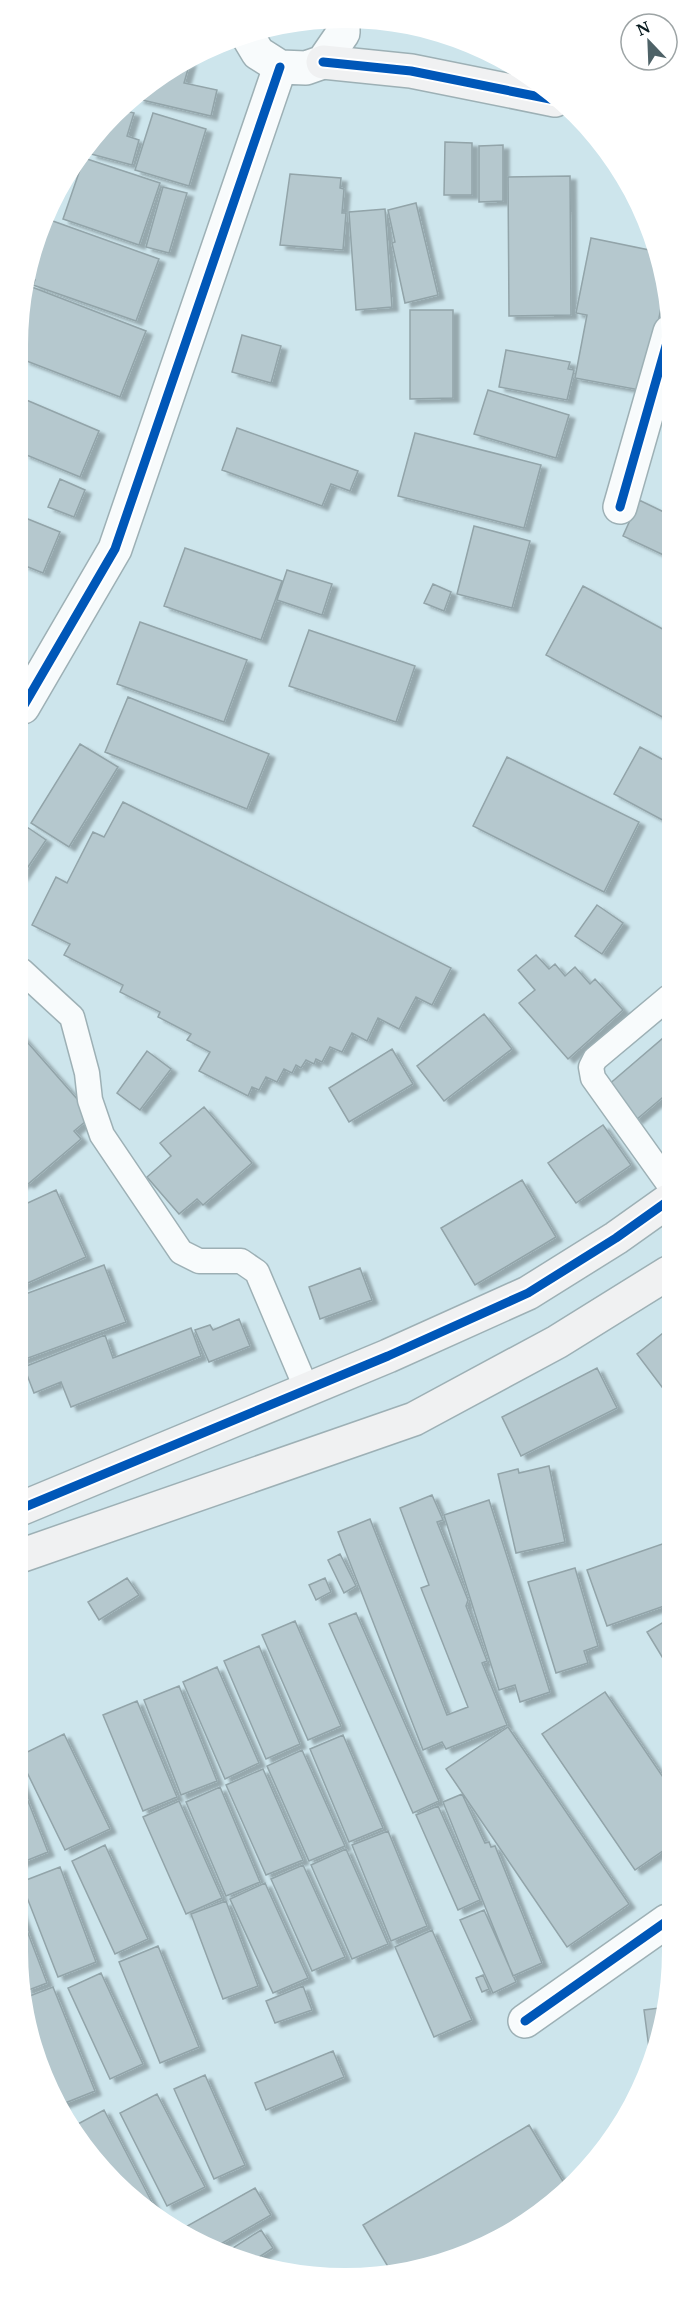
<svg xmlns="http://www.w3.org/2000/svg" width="691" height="2297" font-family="'Noto Serif',serif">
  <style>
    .building { fill: #b5c8ce; stroke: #92a4a9; stroke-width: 1.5; filter: url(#shadow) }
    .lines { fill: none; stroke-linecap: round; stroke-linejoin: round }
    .lane-casing { stroke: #9db0b5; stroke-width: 27 }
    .street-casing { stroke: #9db0b5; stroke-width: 36 }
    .secondary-casing { stroke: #9db0b5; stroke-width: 36 }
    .lane { stroke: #f8fbfc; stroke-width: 24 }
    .street { stroke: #f8fbfc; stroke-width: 33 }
    .secondary { stroke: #f0f1f2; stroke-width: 33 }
    .cycleway-casing { stroke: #fff; stroke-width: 13 }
    .cycleway { stroke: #0057b8; stroke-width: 9 }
  </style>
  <defs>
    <filter id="shadow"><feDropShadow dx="6" dy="4" stdDeviation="1.5" flood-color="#0004"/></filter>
  </defs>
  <rect width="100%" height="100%" fill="#cde5ec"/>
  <path class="building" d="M190,62l-6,21 33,7 -6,26 -73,-17 26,-26z
    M126,111l8,2 -7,23 12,4 -7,25 -41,-11 4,-12z
    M153,113l53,16 -17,57 -54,-16z
    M445,142l27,1v52h-28z
    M503,145v56l-24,1v-56z
    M84,158l76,25 -21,62 -76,-26z
    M290,174l51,4 -1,10 4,1 -2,24h4l-3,37 -63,-5z
    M570,176l1,139 -62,1 -1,-139z
    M163,187l24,6 -18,60 -23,-6z
    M416,203l22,92 -33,8 -13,-60 3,-1 -7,-32z
    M385,209l7,98 -36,3 -7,-98z
    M50,220l109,39 -23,62 -103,-36 2,-5 -9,-3z
    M591,238l63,13 11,36 -20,104 -70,-13 12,-63 -11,-2z
    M24,284l122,47 -26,66 -96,-37z
    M410,310h43v88l-43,1z
    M242,335l39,11 -10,37 -39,-11z
    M506,350l64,12 -2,7 6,1 -7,30 -68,-13z
    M488,390l81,25 -13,43 -82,-24z
    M24,399l75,32 -19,46 -56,-23z
    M237,428l121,43 -8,20 -19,-7 -9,22 -100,-36z
    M415,433l126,32 -17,63 -126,-32z
    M60,479l25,11 -11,27 -26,-10z
    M639,500l31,15v43l-47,-22z
    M23,517l37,15 -17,41 -20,-8z
    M474,526l56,15 -18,67 -55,-14z
    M185,548l97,33 -21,59 -97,-34z
    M287,570l45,14 -10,31 -45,-15z
    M433,584l18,8 -7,19 -20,-8z
    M583,586l87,47 -2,87 -122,-65z
    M140,622l107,38 -23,62 -107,-38z
    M309,630l106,36 -19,56 -107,-36z
    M128,697l141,57 -22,55 -142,-57z
    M80,744l38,23 -49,80 -38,-24z
    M640,747l29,16 -1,60 -54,-29z
    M507,757l132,65 -35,70 -131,-66z
    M123,802l328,166 -19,37 -16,-8 -17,32 -21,-11 -11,23 -15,-8 -10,19 -12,-5 -8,15 -6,-3 -2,5 -8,-4 -5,8 -5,-3 -4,8 -8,-4 -7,13 -11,-5 -7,13 -7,-3 -4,9 -49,-25 11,-19 -23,-12 4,-6 -33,-17 2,-5 -40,-20 3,-7 -59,-30 6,-11 -38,-19 24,-48 11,6 26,-51 11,5z
    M27,827l19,13 -24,36v-41z
    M597,905l26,18 -21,31 -27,-18z
    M536,955l13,14 6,-5 10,12 10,-9 15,17 5,-5 28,31 -55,49 -49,-56 16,-13 -17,-20z
    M484,1014l28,35 -68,52 -27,-35z
    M669,1033v59l-33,28 -29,-34z
    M21,1035l71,81 -18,15 7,8 -53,45 -3,-2 -4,3z
    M392,1049l21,35 -64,38 -20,-34z
    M147,1051l24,18 -31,41 -23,-17z
    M204,1107l48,56 -49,42 -6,-6 -18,15 -32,-37 24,-21 -11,-13z
    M603,1125l28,40 -55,38 -28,-40z
    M522,1180l34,57 -81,48 -34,-57z
    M56,1190l30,67 -65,29v-80z
    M104,1265l22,57 -106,39v-65z
    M360,1268l12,32 -52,19 -11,-32z
    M239,1319l11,27 -41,16 -14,-32 15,-5 3,5z
    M191,1328l10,28 -130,51 -10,-25 -27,11 -10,-26 81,-32 8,23z
    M668,1329v60l-3,2 -28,-37z
    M597,1368l20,40 -96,48 -19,-39z
    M549,1466l16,76 -49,11 -18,-79 20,-5 1,4z
    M432,1495l11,25 -6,2 31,78 -2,6 21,55 -5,2 25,62 -61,24 -4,-7 -19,8 -85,-218 32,-13 77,196 21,-8 -47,-119 8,-3 -29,-77z
    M489,1500l61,192 -30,10 -5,-17 -16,5 -55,-175z
    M668,1542l-1,63 -60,21 -20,-56z
    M340,1554l16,32 -12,7 -16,-33z
    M575,1568l23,78 -14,5 4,12 -32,10 -28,-91z
    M127,1578l12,17 -40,25 -11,-18z
    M325,1578l6,14 -15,8 -7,-15z
    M356,1613l83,188 -26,12 -84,-189z
    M667,1620v45l-20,-33z
    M295,1621l46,105 -33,14 -46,-105z
    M259,1646l41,98 -34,15 -42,-98z
    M217,1667l42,96 -34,16 -42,-97z
    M179,1686l38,95 -36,14 -37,-95z
    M605,1692l62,91v65l-32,22 -93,-136z
    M137,1701l40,96 -34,14 -40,-96z
    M508,1727l121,177 -62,43 -121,-178z
    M64,1734l46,95 -45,21 -46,-94z
    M343,1735l40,93 -34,14 -39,-93z
    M302,1750l43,96 -36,15 -42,-95z
    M263,1769l40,91 -37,15 -40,-90z
    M19,1778l29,74 -30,12z
    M220,1787l40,95 -34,14 -40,-94z
    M462,1794l23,49 4,-1 2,5 4,-1 47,117 -29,13 -70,-174z
    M179,1801l43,97 -36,16 -43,-97z
    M438,1806l42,94 -22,10 -42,-95z
    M388,1831l39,95 -36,15 -39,-96z
    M105,1845l43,94 -33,15 -43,-93z
    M346,1849l42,95 -36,15 -41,-94z
    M303,1865l42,92 -33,14 -41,-92z
    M60,1867l36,95 -38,15 -37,-95z
    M265,1883l43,95 -35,15 -43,-94z
    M226,1901l32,85 -35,13 -32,-85z
    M18,1907l29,76 -21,8 -8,-39z
    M484,1910l32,72 -23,11 -33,-73z
    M432,1930l40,90 -38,17 -39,-90z
    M158,1946l41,101 -39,16 -41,-101z
    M101,1973l42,91 -33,15 -42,-91z
    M483,1975l6,14 -7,3 -6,-14z
    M303,1986l9,24 -37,13 -9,-22z
    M53,1987l42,104 -35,14 -20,-41 -13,-67z
    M667,2007v9l-17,40 -6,-46z
    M333,2051l11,26 -78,33 -11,-27z
    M205,2075l40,90 -31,14 -40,-90z
    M157,2094l48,93 -38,19 -47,-93z
    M104,2110l53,102 -57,-44 -26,-42z
    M529,2125l38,63 -22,24 -114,56 -41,2 -27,-45z
    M255,2188l16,27 -59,34 -12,-4 -20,-15z
    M261,2230l12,18 -20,13 -28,-8z"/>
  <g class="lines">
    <defs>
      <path id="lane" d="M22,971l50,46 15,56 3,27 12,35 79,117 18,9h42l16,11 50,118
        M668,1183l-75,-105 -2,-11 4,-8 74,-62"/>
      <path id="street" d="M249,38l9,15 22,14 26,1 17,-6 20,-29v-9
        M620,507l50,-175
        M23,707l92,-158 165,-482
        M525,2021l142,-100"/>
      <path id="secondary" d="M323,62l88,9 144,29
        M20,1509l368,-153 140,-63 88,-55 52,-37
        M20,1556l394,-137 143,-77 111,-69"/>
    </defs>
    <use href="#lane" class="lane-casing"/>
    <use href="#street" class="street-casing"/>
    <use href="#secondary" class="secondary-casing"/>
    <use href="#lane" class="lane"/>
    <use href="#street" class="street"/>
    <use href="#secondary" class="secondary"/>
    <defs>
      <path id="cycleway" d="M323,62l88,9 144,29
        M620,507l50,-175
        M23,707l92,-158 165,-482
        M20,1509l368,-153 140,-63 88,-55 52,-37
        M525,2021l142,-100"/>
    </defs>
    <use href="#cycleway" class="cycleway-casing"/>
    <use href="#cycleway" class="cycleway"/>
  </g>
  <path d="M0 0H691V2297H0ZM345 28H345A317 317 0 0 1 662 345V1951A317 317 0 0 1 345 2268H345A317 317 0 0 1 28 1951V345A317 317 0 0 1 345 28Z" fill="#fff" fill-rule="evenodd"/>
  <g transform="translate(649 42) rotate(337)"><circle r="28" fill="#ffffff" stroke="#9da4a5" stroke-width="1.5"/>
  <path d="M0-4.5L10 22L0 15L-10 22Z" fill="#4e6267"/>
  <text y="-9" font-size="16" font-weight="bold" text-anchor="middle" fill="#091b1f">N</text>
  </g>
</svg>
